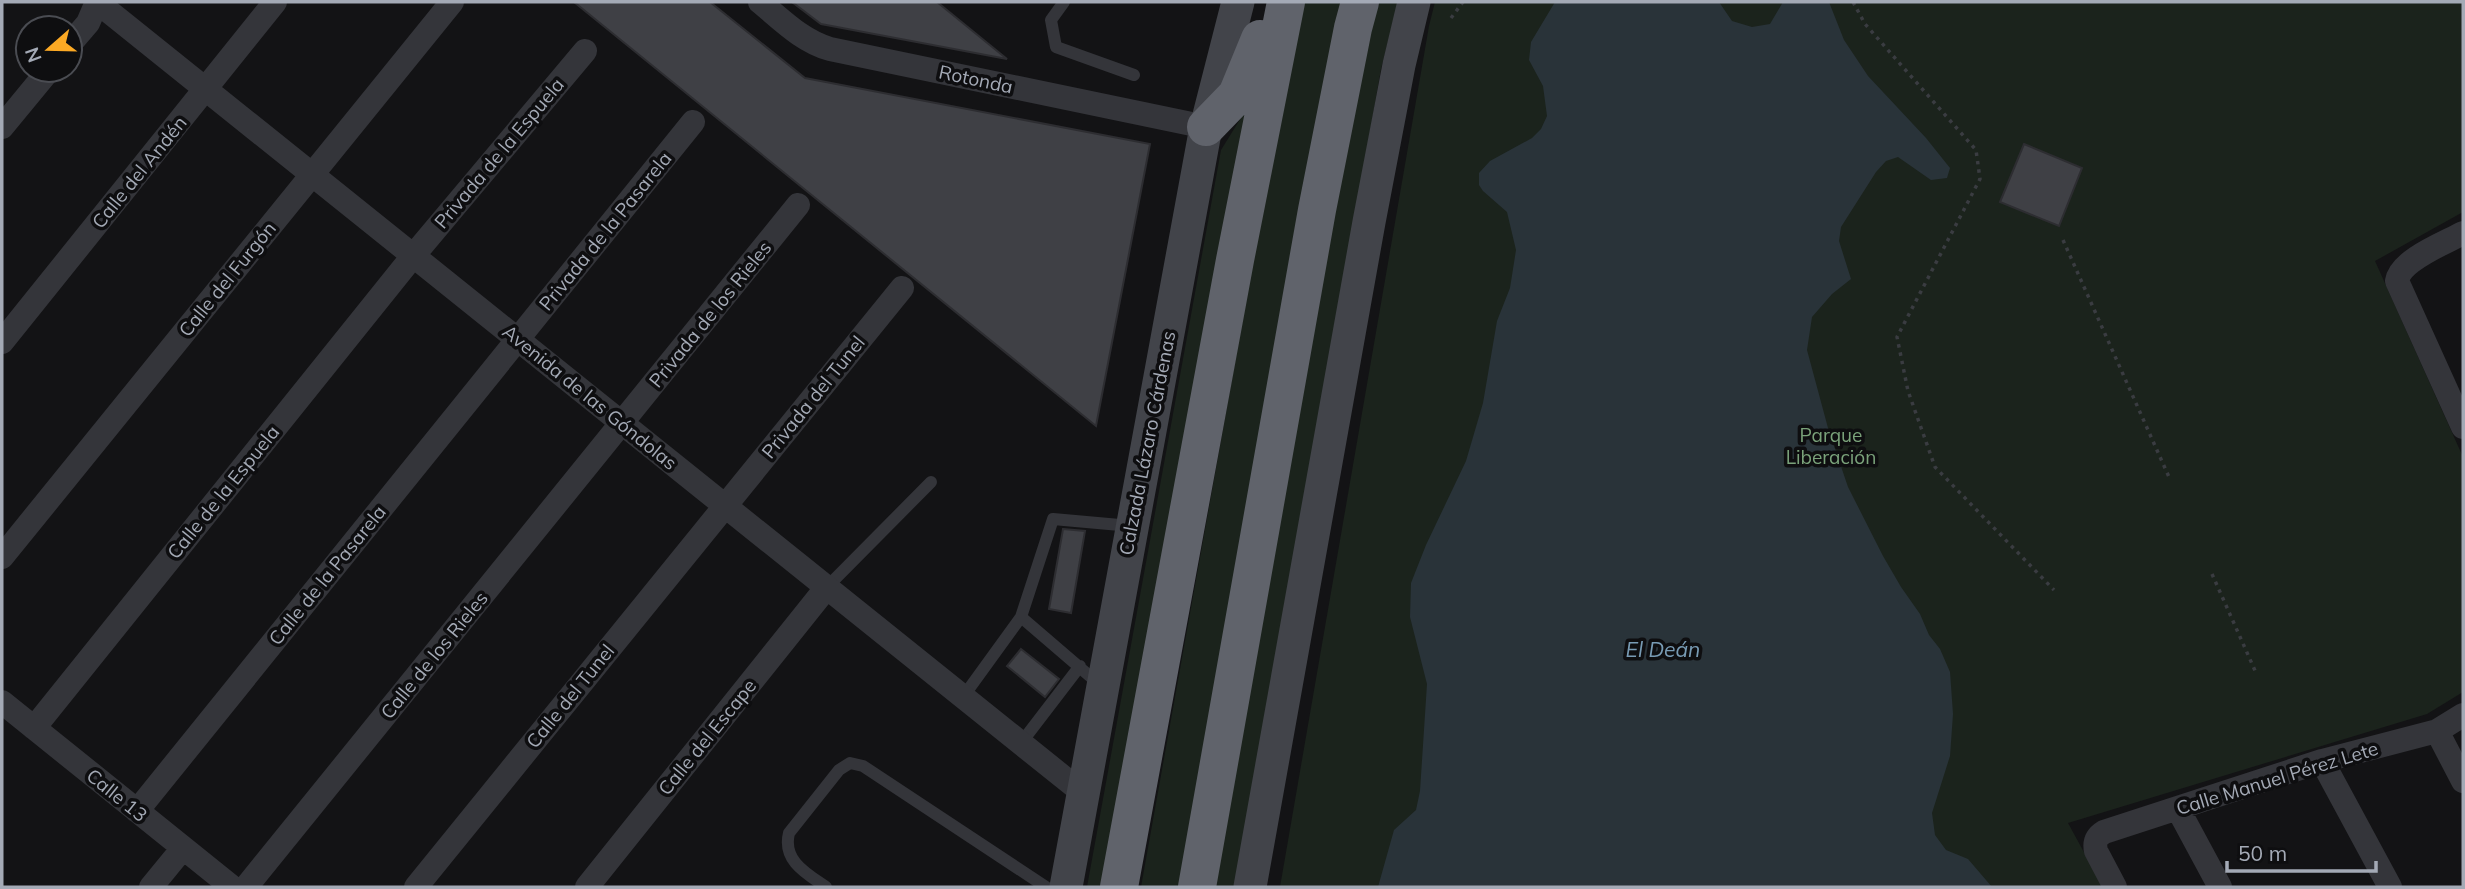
<svg xmlns="http://www.w3.org/2000/svg" width="2465" height="889" font-family="Mulish,sans-serif">
  <style>
    .green { fill: #1b231c }
    .water { fill: #293339 }
    .building { fill: #3f4045; stroke: #2d2d31; stroke-width: 2 }
    .lines { fill: none; stroke-linecap: round; stroke-linejoin: round }
    .path { stroke: #3a3c41; stroke-width: 3.5; stroke-dasharray: 3.5 5; stroke-linecap: butt }
    .service { stroke: #34353a; stroke-width: 12 }
    .minor { stroke: #34353a; stroke-width: 24 }
    .secondary { stroke: #42444a; stroke-width: 33 }
    .motorway { stroke: #60636b; stroke-width: 38 }
    .labels { text-anchor: middle; dominant-baseline: central; stroke-width: 7; stroke-linejoin: round; paint-order: stroke }
    .street-label { font-size: 19px; fill: #a4aab6; stroke: #0e0e10 }
    .park-label { font-size: 19px; fill: #7aa27a; stroke: #0e0e10 }
    .water-label { font-size: 21px; font-style: italic; fill: #789bb4; stroke: #0e0e10 }
  </style>
  <rect width="100%" height="100%" fill="#131315"/>
  <path class="green" d="M1303,2h45l-163,885h-44l149,-832z
    M1378,2h20l-17,67 -144,818h-23l146,-820z
    M1435,2h1028v210l-88,49 88,196v235l-36,22 -359,109 35,64h-823l149,-861z
    M1257,92l-145,795h-25l134,-737z"/>
  <path class="water" d="M1555,2h164l13,19 20,6 18,-3 13,-22h46l15,38 24,36 58,62 24,30 -3,10 -16,2 -33,-23 -12,4 -10,11 -35,55 -2,14 12,38 -19,15 -20,23 -5,33 21,78 20,59 35,69 18,31 19,27 9,21 11,14 10,23 3,42 -3,42 -18,57 3,22 11,15 22,9 24,28h-614l16,-57 22,-20 4,-19 7,-107 -17,-67 1,-34 15,-38 40,-84 17,-58 14,-82 13,-33 6,-38 -9,-38 -24,-21 -4,-6v-12l11,-12 42,-23 9,-9 6,-13 -4,-30 -14,-26 2,-18z"/>
  <path class="building" d="M574,2h136l95,76 345,66 -54,282z
    M792,2h145l70,57 -186,-35z
    M2024,144l58,24 -23,58 -59,-24z
    M1063,529l22,2 -14,82 -22,-4z
    M1021,649l38,30 -14,18 -38,-31z"/>
  <g class="lines">
    <path class="path" d="M1853,2l12,22 111,126 4,29 -83,158 11,54 27,76 119,123
      M1451,18l12,-16
      M2063,240l106,237
      M2212,574l45,101"/>
    <path class="service" d="M1064,2l-13,18 5,27 78,28
      M827,587l104,-105
      M1021,617l32,-98 78,7
      M963,697l58,-80 78,67
      M1021,743l59,-77
      M826,887c-19,-13 -44,-26 -37,-54l50,-63 11,-7 13,3 183,121"/>
    <path class="minor" d="M760,2c22,18 42,39 70,47l376,78
      M70,44l18,-21 9,-21 986,791
      M2,127l47,-57
      M2463,233c-18,10 -63,27 -66,48l66,146
      M2,342l273,-340
      M2,557l450,-555
      M2,702l230,185
      M34,728l379,-472 172,-205
      M2437,731l26,50
      M2322,761l68,126
      M2178,809l42,78
      M137,811l556,-689
      M151,887l32,-39
      M246,887l552,-682
      M416,887l486,-599
      M587,887l240,-300
      M2115,887l-19,-36c-2,-9 0,-14 8,-19l218,-71 115,-30 26,-16"/>
    <path class="secondary" d="M1066,887l140,-760 32,-125
      M1250,887l119,-665 30,-157 15,-63"/>
    <path class="motorway" d="M1206,127l31,-32 23,-56
      M1119,887l116,-627 51,-258
      M1197,887l120,-677 36,-182 7,-26"/>
  </g>
  <g class="labels">
    <g class="street-label">
      <text transform="translate(976 79) rotate(12)">Rotonda</text>
      <text transform="translate(499 153) rotate(-50)">Privada de la Espuela</text>
      <text transform="translate(139 172) rotate(-51)">Calle del Andén</text>
      <text transform="translate(605 231) rotate(-51)">Privada de la Pasarela</text>
      <text transform="translate(227 279) rotate(-51)">Calle del Furgón</text>
      <text transform="translate(710 314) rotate(-51)">Privada de los Rieles</text>
      <text transform="translate(590 397) rotate(39)">Avenida de las Góndolas</text>
      <text transform="translate(813 397) rotate(-51)">Privada del Tunel</text>
      <text transform="translate(1147 443) rotate(-79)">Calzada Lázaro Cárdenas</text>
      <text transform="translate(223 492) rotate(-51)">Calle de la Espuela</text>
      <text transform="translate(327 575) rotate(-51)">Calle de la Pasarela</text>
      <text transform="translate(434 655) rotate(-51)">Calle de los Rieles</text>
      <text transform="translate(570 696) rotate(-51)">Calle del Tunel</text>
      <text transform="translate(707 737) rotate(-51)">Calle del Escape</text>
      <text transform="translate(2277 778) rotate(-17)">Calle Manuel Pérez Lete</text>
      <text transform="translate(117 795) rotate(39)">Calle 13</text>
    </g>
    <g class="park-label">
      <text x="1831" y="435">Parque<tspan x="1831" dy="22">Liberación</tspan></text>
    </g>
    <g class="water-label">
      <text x="1663" y="649">El Deán</text>
    </g>
  </g>
  <rect width="2465" height="889" fill="none" stroke="#a4aab6" stroke-width="7"/>
  <g transform="translate(49 49) rotate(250)"><circle r="33" fill="#0e0e10" stroke="#4a4c52" stroke-width="2"/>
  <path d="M0-5L12 26L0 18L-12 26Z" fill="#fca924"/>
  <text y="-10" font-size="19" font-weight="bold" text-anchor="middle" fill="#a4aab6">N</text>
  </g>
  <path d="M2227 861v10h149v-10" fill="none" stroke="#a4aab6" stroke-width="3.5"/>
  <text x="2238" y="861" font-size="21" fill="#a4aab6" stroke="#0e0e10" stroke-width="5" paint-order="stroke">50 m</text>
</svg>
